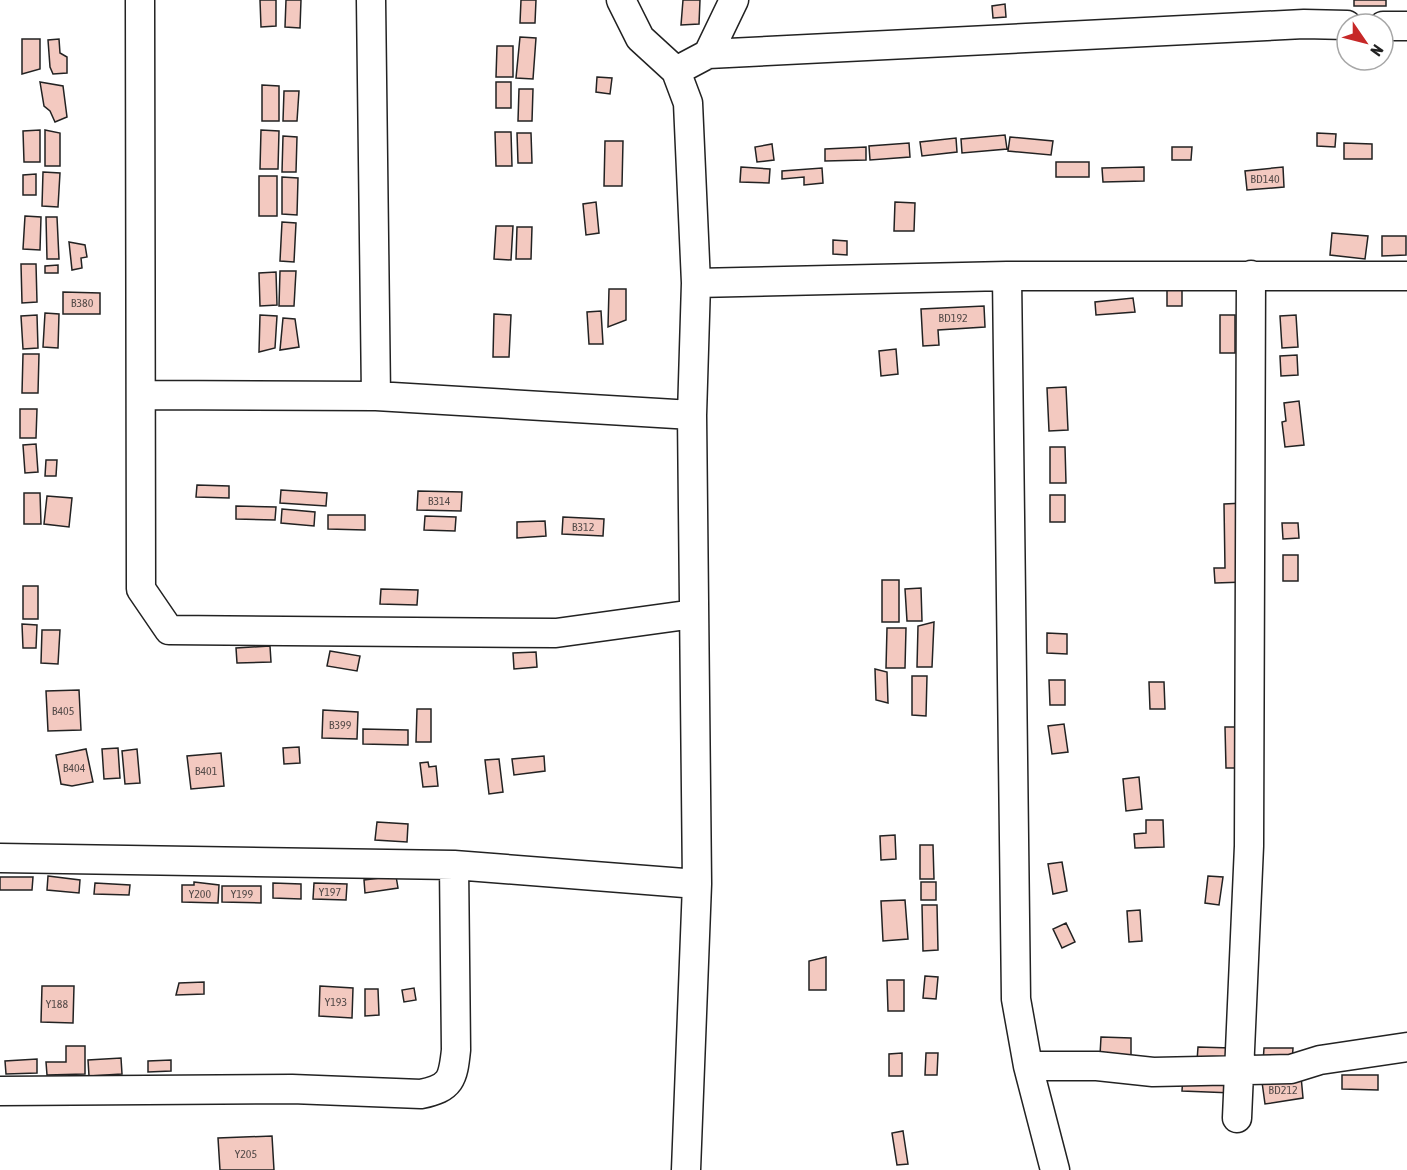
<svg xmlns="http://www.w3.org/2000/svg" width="1407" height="1170" font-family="'Asap Condensed',sans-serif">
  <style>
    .building { fill: #f3c9c0; stroke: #222; stroke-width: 1.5 }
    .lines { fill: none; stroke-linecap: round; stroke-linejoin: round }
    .minor-casing { stroke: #222; stroke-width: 31 }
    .minor { stroke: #fff; stroke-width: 28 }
    .labels { text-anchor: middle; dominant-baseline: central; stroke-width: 4.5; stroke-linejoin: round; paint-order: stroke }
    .number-label { font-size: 12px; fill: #564c4a }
  </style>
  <rect width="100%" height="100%" fill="#fff"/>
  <path class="building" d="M260,0h16v26l-15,1z
    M286,0h15l-1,28 -15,-1z
    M521,0h15l-1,23h-15z
    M683,0h17l-1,24 -18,1z
    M1354,0h32v6h-32z
    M1005,4l1,13 -13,1 -1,-12z
    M520,37l16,1 -3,41 -17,-1z
    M22,39h18v30l-18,5z
    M59,39l1,14 7,4v16l-14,1 -3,-7 -2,-27z
    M497,46h16v31h-17z
    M597,77l15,1 -2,16 -14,-2z
    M40,82l23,4 4,31 -12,5 -5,-11 -6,-5z
    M496,82h15v26h-15z
    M262,85l17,1v35h-17z
    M519,89h14l-1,32h-14z
    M284,91h15l-2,30h-14z
    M40,130v32h-16l-1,-31z
    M45,130l15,3v33h-15z
    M261,130l18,1 -1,38h-18z
    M495,132h16l1,34h-16z
    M517,133h14l1,30h-14z
    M1317,133l19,1 -1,13 -18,-1z
    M1005,135l2,14 -45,4 -1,-14z
    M283,136l14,1 -1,35h-14z
    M1010,137l43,4 -2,14 -43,-4z
    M956,138l1,14 -35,4 -2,-14z
    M605,141h18l-1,45h-18z
    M909,143l1,14 -40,3 -1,-14z
    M1344,143l28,1v15h-28z
    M772,144l2,16 -17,2 -2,-15z
    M866,147v13l-41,1v-12z
    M1172,147h20l-1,13h-19z
    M1056,162h33v15h-33z
    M741,167l29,2 -1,14 -29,-1z
    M1144,167v14l-41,1 -1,-14z
    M1283,167l1,20 -37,3 -2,-19z
    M822,168l1,15 -19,2v-8l-22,2v-8z
    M43,172l17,1 -2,34 -16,-1z
    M36,174v21h-13v-20z
    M259,176h18v40h-18z
    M282,177l16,1 -1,37 -15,-1z
    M596,202l3,31 -13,2 -3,-31z
    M895,202l20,1 -1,28h-20z
    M25,216l16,1 -1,33 -17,-1z
    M46,217h11l2,42h-12z
    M282,222l14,1 -2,39 -14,-1z
    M496,226h17l-2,34 -17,-1z
    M517,227h15l-1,32h-15z
    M1332,233l36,3 -3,23 -35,-4z
    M1382,236h24v19l-24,1z
    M833,240l14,1v14l-14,-1z
    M69,242l16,3 2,12 -6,1 1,10 -10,2z
    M21,264h15l1,38 -15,1z
    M58,265v8h-13v-7z
    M280,271h16l-2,35h-15z
    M276,272l1,33 -17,1 -1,-33z
    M1182,280v26h-15v-25z
    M609,289h17v31l-18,7z
    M63,292l37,1v21h-37z
    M1133,298l2,14 -39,3 -1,-13z
    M984,306l1,21 -47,3 1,15 -16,1 -2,-37z
    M601,311l2,33h-14l-2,-32z
    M45,313l14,1 -1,34 -15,-1z
    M494,314l17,1 -2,42h-16z
    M37,315l1,33 -15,1 -2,-33z
    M260,315l17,1 -2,32 -16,4z
    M1220,315h15v38h-15z
    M1296,315l2,32 -16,1 -2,-32z
    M283,318l12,1 4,28 -19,3z
    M896,349l2,25 -17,2 -2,-25z
    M23,354h16l-1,39h-16z
    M1297,355l1,20 -17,1 -1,-20z
    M1066,387l2,43 -19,1 -2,-43z
    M1299,401l5,44 -19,2 -3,-25 4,-1 -2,-18z
    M20,409h17l-1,29h-16z
    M36,444l2,28 -13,1 -2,-28z
    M1050,447h15l1,36h-16z
    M46,460h11l-1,16h-11z
    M197,485l32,1v12l-33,-1z
    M281,490l46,3 -1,13 -46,-3z
    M418,491l44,1 -1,19 -44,-1z
    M24,493h16l1,31h-17z
    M1050,495h15v27h-15z
    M47,496l25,2 -3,29 -25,-3z
    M1244,503l1,79 -30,1 -1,-15h11l-1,-64z
    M236,506l40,1 -1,13 -39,-1z
    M282,509l33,3 -1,14 -33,-3z
    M328,515h37v15l-37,-1z
    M425,516l31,1 -1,14 -31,-1z
    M563,517l41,2 -1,17 -41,-2z
    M545,521l1,15 -29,2v-16z
    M1282,523h16l1,15 -16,1z
    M1283,555h15v26h-15z
    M882,580h17v42h-17z
    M23,586h15v33h-15z
    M921,588l1,33h-15l-2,-32z
    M381,589l37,1 -1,15 -37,-1z
    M934,622l-2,45h-15l1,-41z
    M22,624l15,1 -1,23h-13z
    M887,628h19l-1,40h-19z
    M42,630h18l-2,34 -17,-1z
    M1047,633l20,1v20l-20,-1z
    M270,646l1,16 -34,1 -1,-15z
    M330,651l30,5 -3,15 -30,-5z
    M536,652l1,15 -23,2 -1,-16z
    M875,669l12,3 1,31 -12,-3z
    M912,676h15l-1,40 -14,-1z
    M1049,680h16v25h-15z
    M1149,682h15l1,27h-15z
    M79,690l2,40 -33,1 -2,-40z
    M417,709h14v33h-15z
    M323,710l35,2 -1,27 -35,-1z
    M1064,724l4,28 -16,2 -4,-28z
    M1225,727h16v41h-15z
    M363,729l45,1v15l-45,-1z
    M299,747l1,16 -16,1 -1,-16z
    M118,748l2,30 -16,1 -2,-30z
    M86,749l7,33 -21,4 -11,-2 -5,-29z
    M137,749l3,34 -15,1 -3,-33z
    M221,753l3,33 -33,3 -4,-33z
    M544,756l1,15 -31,4 -2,-16z
    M499,759l4,33 -14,2 -4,-34z
    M428,762l1,5 7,-1 2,20 -15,1 -3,-24z
    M1139,777l3,32 -16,2 -3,-32z
    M1146,820h17l1,27 -29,1 -1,-14 12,-1z
    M377,822l31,2 -1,18 -32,-2z
    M895,835l1,24 -15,1 -1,-24z
    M920,845h13l1,34h-14z
    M1062,862l5,29 -14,3 -5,-30z
    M48,876l32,4 -1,13 -32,-3z
    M396,876l2,12 -33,5 -1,-13z
    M1208,876l15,1 -4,28 -14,-2z
    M0,877h33l-1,13h-32z
    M194,882l25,3 -1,18 -36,-1v-17h12z
    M921,882h15v18h-15z
    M95,883l35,2 -1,10 -35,-1z
    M273,883l28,1v15l-28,-1z
    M314,883l33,1 -1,16 -33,-1z
    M222,886h39v17l-39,-1z
    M905,900l3,39 -25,2 -2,-40z
    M922,905h15l1,45 -15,1z
    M1140,910l2,31 -13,1 -2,-31z
    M1066,923l9,19 -13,6 -9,-19z
    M826,957v33h-17v-29z
    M925,976l13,1 -2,22 -13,-1z
    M887,980h17v31h-16z
    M204,982v12l-28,1 3,-12z
    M42,986h32l-1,37 -32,-1z
    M320,986l33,2 -1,30 -33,-2z
    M414,988l2,12 -12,2 -2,-12z
    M365,989h13l1,26 -14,1z
    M1101,1037l30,1v17h-31z
    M66,1046h19v28l-38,1 -1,-13h20z
    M1198,1047l33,1 -1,15 -33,-2z
    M1264,1048h29l-1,15h-29z
    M902,1053v23h-13v-22z
    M926,1053h12l-1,22h-12z
    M121,1058l1,16 -33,2 -1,-16z
    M37,1059v14l-31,1 -1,-13z
    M171,1060v11l-23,1v-11z
    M1183,1075l51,2 -1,16 -51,-2z
    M1342,1075h36v15l-36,-1z
    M1301,1076l2,22 -38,6 -3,-22z
    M903,1131l5,33 -11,1 -5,-32z
    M272,1136l2,34h-54l-2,-32z"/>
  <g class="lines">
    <defs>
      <path id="minor" d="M140,0l1,589 28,41 387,3 138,-19
        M371,0l5,396
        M621,0l19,38 36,33 12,32 8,180 -4,132 5,469 -11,286
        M1383,26h24
        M708,54l26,-54
        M676,71l32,-17 596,-30 43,1
        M1007,276l9,723 12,67 27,104
        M696,283l311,-7h400
        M141,395l235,1 316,19
        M0,858l454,7 243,19
        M1028,1066h69l56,6 138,-3 29,-9 87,-13
        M0,1091l292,-2 129,5c30,-6 32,-15 35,-44l-2,-185
        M1237,1118l12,-272 2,-571"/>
    </defs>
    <use href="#minor" class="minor-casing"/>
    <use href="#minor" class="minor"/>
  </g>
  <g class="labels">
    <g class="number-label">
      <text x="1265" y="179">BD140</text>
      <text x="82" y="303">B380</text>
      <text x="953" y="318">BD192</text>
      <text x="439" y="501">B314</text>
      <text x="583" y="527">B312</text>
      <text x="63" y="711">B405</text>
      <text x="340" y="725">B399</text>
      <text x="74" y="768">B404</text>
      <text x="206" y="771">B401</text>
      <text x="330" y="892">Y197</text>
      <text x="200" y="894">Y200</text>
      <text x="242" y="894">Y199</text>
      <text x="336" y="1002">Y193</text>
      <text x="57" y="1004">Y188</text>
      <text x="1283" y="1090">BD212</text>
      <text x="246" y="1154">Y205</text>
    </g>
  </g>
  <g transform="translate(1365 42) rotate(125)"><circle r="28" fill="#ffffff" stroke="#a7a7a7" stroke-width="1.5"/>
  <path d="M0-4.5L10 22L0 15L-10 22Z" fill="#c62828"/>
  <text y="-9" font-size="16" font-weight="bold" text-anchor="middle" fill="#222222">N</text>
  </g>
</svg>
